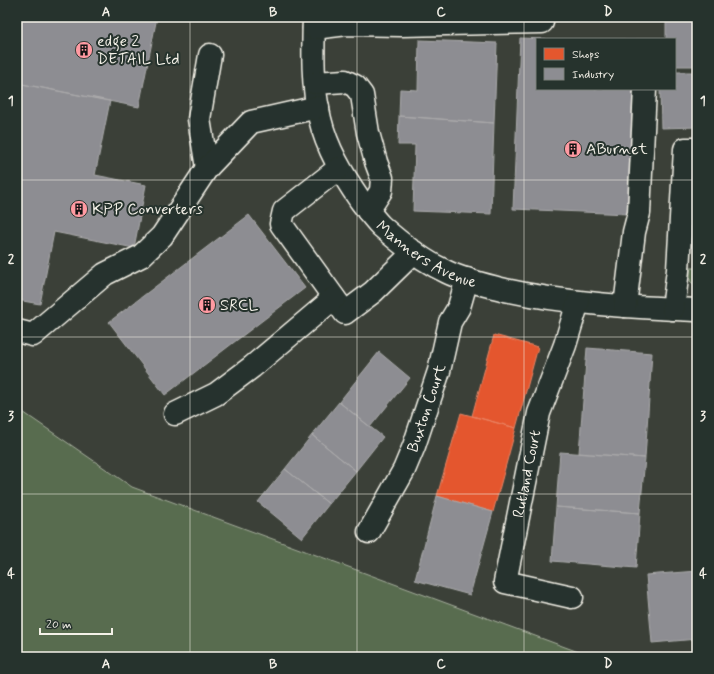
<svg xmlns="http://www.w3.org/2000/svg" width="714" height="674" font-family="Mynerve,sans-serif">
  <style>
    .built { fill: #3a4138; fill-rule: evenodd }
    .green { fill: #596c50; stroke: #a6ae9c }
    .shops { fill: #e4572e; stroke: #e98566 }
    .industry { fill: #8d8d92; stroke: #acabac }
    .lines { fill: none; stroke-linecap: round; stroke-linejoin: round }
    .minor-casing { stroke: #f4f1e8; stroke-width: 25 }
    .minor { stroke: #26332d; stroke-width: 22 }
    .grid { fill: none; stroke: #f4f1e8; stroke-width: 1; stroke-opacity: 0.55 }
    .labels { text-anchor: middle; dominant-baseline: central; stroke-width: 4; stroke-linejoin: round; paint-order: stroke }
    .poi-label { font-size: 16px; fill: #f4f1e8; stroke: #26332d; text-anchor: start }
    .street-label { font-size: 16px; fill: #f4f1e8; stroke: #26332d }
    .neatline { fill: none; stroke: #f4f1e8; stroke-width: 1.5 }
    .grid-label { font-size: 13px; text-anchor: middle; font-weight: bold; fill: #f4f1e8 }
  </style>
  <rect width="100%" height="100%" fill="#26332d"/>
  <filter id="ink" filterUnits="userSpaceOnUse"><feTurbulence type="fractalNoise" baseFrequency=".025" numOctaves="2"/><feDisplacementMap in="SourceGraphic" scale="8" xChannelSelector="R" yChannelSelector="G"/><feConvolveMatrix kernelMatrix="1 2 1 2 8 2 1 2 1" color-interpolation-filters="sRGB"/></filter>
  <g filter="url(#ink)">
    <path class="built" d="M17,17h680v640h-105l-460,-170 -115,-79zM537,39h138v50h-138z"/>
    <path class="green" d="M690,268h7v19l-7,-6z
      M17,408l115,79 460,170h-575z"/>
    <path class="shops" d="M494,335l44,12 -22,81 -44,-12z
      M461,413l55,15 -23,84 -56,-16z"/>
    <path class="industry" d="M17,17h140l-18,90 -122,-24z
      M666,17h31v49h-22v-27h-9z
      M520,38l26,1h-9v50h96l-5,125 -115,-5z
      M419,40l78,3 -3,80 -95,-7 1,-27 18,1z
      M675,72h21l1,55 -36,1 -1,-39h15z
      M17,83l93,18 -15,74 51,10 -12,63 -80,-16 -14,72 -23,-4z
      M399,116l95,7 -3,91 -78,-3 2,-66h-17z
      M249,215l56,73 -140,107 -56,-73z
      M587,348l65,5 -7,105 -66,-5z
      M379,352l31,26 -40,49 -31,-25z
      M339,402l44,35 -27,34 -44,-36z
      M312,435l44,36 -27,33 -44,-35z
      M560,452l85,6 -5,55 -84,-6z
      M285,469l44,35 -27,34 -44,-36z
      M437,496l56,16 -23,83 -55,-15z
      M556,507l84,6 -4,55 -84,-7z
      M697,571v68l-45,4 -6,-68z"/>
    <g class="lines">
      <defs>
        <g id="minor">
          <path id="s1" d="M314,17c-1,34 -2,69 6,102 7,30 23,56 40,81 6,8 13,18 21,26 18,16 44,36 66,46 19,9 39,13 58,18 63,14 128,17 192,20"/>
          <path d="M314,28l33,-4 54,1 141,-3v-5"/>
          <path d="M315,83l30,-2 10,5 7,9 6,38 8,29 6,16 -1,13 -13,20"/>
          <path d="M207,168l-8,-49 11,-64"/>
          <path d="M339,168l-55,43 -3,13 64,89 28,-21 41,-40"/>
          <path d="M625,306l9,-74 5,-19 6,-124"/>
          <path d="M673,309l5,-39 7,-121h12"/>
          <path d="M17,331l16,4 72,-61 36,-18 21,-20 45,-68 44,-46 67,-15"/>
          <path d="M175,414l41,-20 36,-27 82,-69"/>
          <path id="s2" d="M369,532l35,-62 10,-24 25,-75 11,-49 9,-15 8,-28"/>
          <path id="s3" d="M572,597l-67,-15 34,-169 26,-68 13,-43"/>
        </g>
      </defs>
      <use href="#minor" class="minor-casing"/>
      <use href="#minor" class="minor"/>
    </g>
  </g>
  <path class="grid" d="M190,17v640M357,17v640M524,17v640M17,180h680M17,337h680M17,494h680"/>
  <defs>
    <symbol id="building-disc" viewBox="-11 -11 22 22"><circle r="9.5" fill="#ff9aa2" stroke="#26332d"/><path d="M-4-6H4V6H1V3H-1V6H-4ZM-2.5-4.3h1.7v1.8h-1.7ZM.8-4.3h1.7v1.8H.8ZM-2.5-1h1.7V.8h-1.7ZM.8-1h1.7V.8H.8Z" fill="#111"/></symbol>
  </defs>
  <g fill-rule="evenodd">
    <use href="#building-disc" x="74" y="40" width="20" height="20"/>
    <use href="#building-disc" x="563" y="139" width="20" height="20"/>
    <use href="#building-disc" x="69" y="199" width="20" height="20"/>
    <use href="#building-disc" x="197" y="295" width="20" height="20"/>
  </g>
  <g class="labels">
    <g class="poi-label">
      <text x="97" y="41">edge 2<tspan x="97" dy="18">DETAIL Ltd</tspan></text>
      <text x="586" y="149">ABurnet</text>
      <text x="92" y="209">KPP Converters</text>
      <text x="220" y="305">SRCL</text>
    </g>
    <g class="street-label">
      <text stroke="none"><textPath href="#s1" startOffset="281">Manners Avenue</textPath></text>
      <text stroke="none"><textPath href="#s2" startOffset="137">Buxton Court</textPath></text>
      <text stroke="none"><textPath href="#s3" startOffset="179">Rutland Court</textPath></text>
    </g>
  </g>
  <rect width="714" height="674" fill="none" stroke="#26332d" stroke-width="44"/>
  <rect x="536" y="38" width="140" height="52" fill="#26332d" stroke="#787f78"/>
  <rect x="544" y="48" width="20" height="12" fill="#e4572e" stroke="#787f78"/>
  <text x="572" y="58" font-size="12" fill="#f4f1e8">Shops</text>
  <rect x="544" y="68" width="20" height="12" fill="#8d8d92" stroke="#787f78"/>
  <text x="572" y="78" font-size="12" fill="#f4f1e8">Industry</text>
  <path d="M40 628v6h72v-6" fill="none" stroke="#f4f1e8" stroke-width="2"/>
  <text x="46" y="628" font-size="12" fill="#f4f1e8" stroke="#26332d" stroke-width="3" paint-order="stroke">20 m</text>
  <rect x="22" y="22" width="670" height="630" class="neatline"/>
  <g class="grid-label">
    <text x="106" y="16">A</text>
    <text x="273" y="16">B</text>
    <text x="441" y="16">C</text>
    <text x="608" y="16">D</text>
    <text x="11" y="105">1</text>
    <text x="703" y="105">1</text>
    <text x="11" y="263">2</text>
    <text x="703" y="263">2</text>
    <text x="11" y="420">3</text>
    <text x="703" y="420">3</text>
    <text x="11" y="578">4</text>
    <text x="703" y="578">4</text>
    <text x="106" y="668">A</text>
    <text x="273" y="668">B</text>
    <text x="441" y="668">C</text>
    <text x="608" y="668">D</text>
  </g>
</svg>
